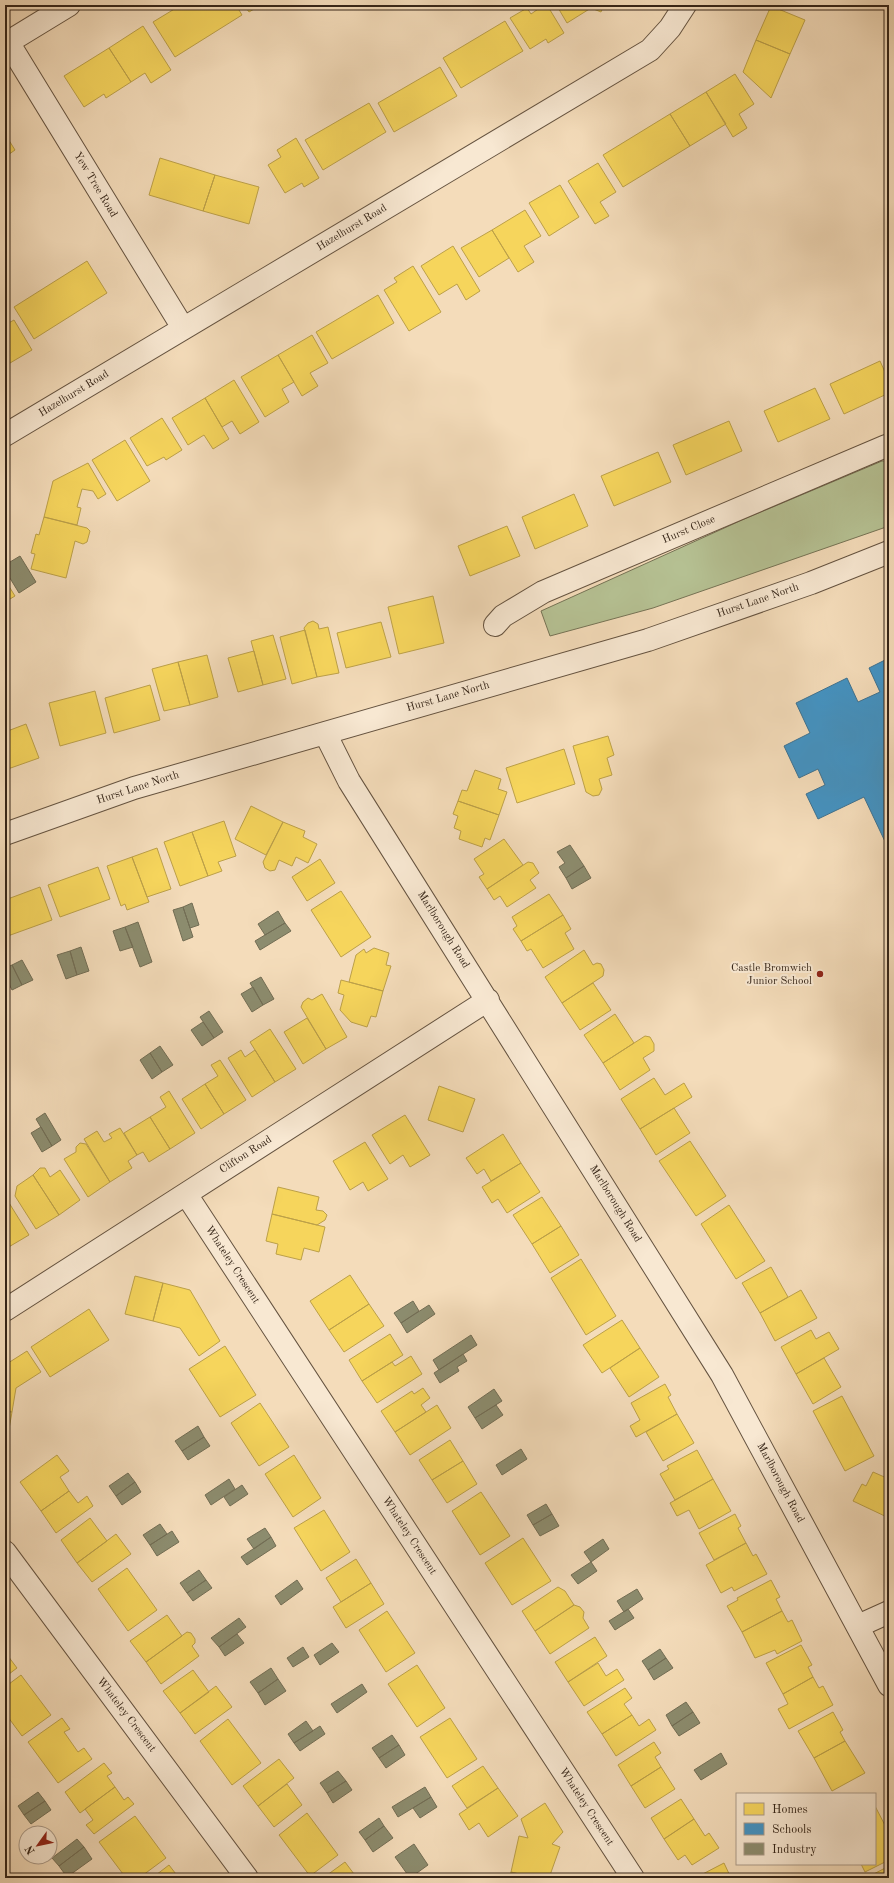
<svg xmlns="http://www.w3.org/2000/svg" width="894" height="1883" font-family="'Old Standard TT',serif">
  <style>
    .green { fill: #b6c294; stroke: #767456 }
    .homes { fill: #f6d55c; stroke: #bca048 }
    .schools { fill: #4393c3; stroke: #3f7290 }
    .industry { fill: #8c8c6e; stroke: #726d54 }
    .lines { fill: none; stroke-linecap: round; stroke-linejoin: round }
    .minor-casing { stroke: #655340; stroke-width: 24 }
    .minor { stroke: #f8e8d2; stroke-width: 22 }
    .poi-dot { fill: #8f2418; stroke: #f8e8d2; stroke-width: 1.5 }
    .labels { text-anchor: middle; dominant-baseline: central; stroke-width: 4; stroke-linejoin: round; paint-order: stroke }
    .street-label { font-size: 11px; fill: #352518; stroke: #f8e8d2 }
    .poi-label { font-size: 11px; fill: #352518; stroke: #f8e8d2; text-anchor: end }
  </style>
  <rect width="100%" height="100%" fill="#f4dcba"/>
  <filter id="stains"><feTurbulence type="fractalNoise" baseFrequency=".005" numOctaves="4"/><feColorMatrix values="0 0 0 0 .2 0 0 0 0 .09 0 0 0 0 .02 0 0 0 .5 -.17"/></filter>
  <radialGradient id="worn" r=".72"><stop offset=".6" stop-color="#630" stop-opacity="0"/><stop offset="1" stop-color="#630" stop-opacity=".3"/></radialGradient>
  <path class="green" d="M882,461h7v65l-236,82 -103,28 -9,-25 201,-91z"/>
  <path class="homes" d="M181,5h55l6,10 -67,42 -22,-35z
    M244,5h17l-12,7z
    M544,5h3l17,28 -16,10 -2,-4 -16,10 -20,-31 17,-10 4,6z
    M604,5l-3,7 -10,-4 -24,15 -10,-17z
    M771,6l34,14 -15,34 -34,-14z
    M505,21l18,30 -62,37 -18,-30z
    M143,26l28,44 -20,13 -6,-10 -14,9 -22,-34z
    M756,40l34,14 -19,44 -28,-26z
    M109,48l22,34 -25,16 -2,-4 -20,13 -20,-31z
    M440,67l17,29 -63,36 -16,-29z
    M735,74l19,30 -15,10 8,14 -14,9 -27,-45z
    M706,92l20,32 -36,22 -20,-32z
    M369,103l17,29 -63,38 -18,-30z
    M670,114l20,32 -67,41 -20,-32z
    M5,134l10,16 -10,7z
    M296,138l23,40 -15,9 -2,-4 -17,10 -17,-28 13,-8 -4,-7z
    M160,158l55,17 -12,36 -54,-16z
    M598,163l18,29 -16,10 9,14 -14,8 -27,-43z
    M215,175l44,12 -10,37 -46,-13z
    M560,185l19,32 -30,19 -20,-33z
    M525,210l16,26 -17,10 10,16 -16,10 -26,-42z
    M492,230l17,28 -30,19 -18,-29z
    M453,246l27,45 -14,9 -9,-16 -18,11 -18,-29z
    M87,261l20,32 -73,46 -20,-32z
    M413,266l28,46 -32,19 -25,-41 13,-8 -3,-4z
    M378,295l16,28 -62,36 -16,-27z
    M14,320l18,30 -27,16v-41z
    M312,335l16,28 -18,10 8,13 -16,10 -24,-41z
    M278,355l16,27 -12,7 7,13 -24,15 -24,-40z
    M880,361l9,20v12l-45,21 -14,-30z
    M234,380l25,42 -19,12 -8,-13 -10,6 -17,-29z
    M815,388l15,31 -52,23 -14,-31z
    M205,398l24,41 -16,10 -9,-14 -16,10 -16,-27z
    M162,418l20,32 -16,10 -2,-3 -17,9 -17,-28z
    M729,421l13,30 -56,24 -13,-30z
    M125,440l25,41 -33,20 -25,-41z
    M658,452l13,30 -57,24 -13,-30z
    M88,463l18,31 -8,5 -5,-8 -11,-2 -5,18 4,1 -4,17 -33,-8 9,-36z
    M574,494l14,32 -53,23 -13,-32z
    M44,517l43,11 3,3 -3,11 -4,2 -8,-3 -9,37 -35,-9 4,-15 -4,-1 5,-19 3,1z
    M507,526l13,30 -50,20 -12,-30z
    M5,580l10,16 -10,6z
    M433,596l11,47 -45,11 -11,-47z
    M313,621l5,3 1,5 9,-2 11,46 -22,4 -13,-49 4,-5z
    M381,622l10,35 -45,11 -9,-35z
    M305,630l12,47 -25,7 -12,-47z
    M273,635l13,44 -23,6 -12,-44z
    M254,651l9,34 -25,7 -10,-34z
    M207,655l11,42 -28,8 -12,-43z
    M178,662l12,43 -26,6 -12,-42z
    M150,685l10,35 -46,13 -9,-35z
    M95,691l11,42 -46,13 -11,-43z
    M26,724l13,34 -34,12v-38z
    M608,736l6,19 -7,3 5,17 -13,4 3,10 -3,6 -6,1 -7,-4 -13,-46z
    M564,749l11,35 -58,19 -11,-35z
    M475,770l26,9 -3,10 9,3 -8,23 -41,-14 4,-11 5,1z
    M458,801l41,14 -9,25 -5,-2 -3,9 -23,-8 2,-8 -7,-3 4,-12 -5,-2z
    M251,806l32,16 -17,33 -31,-16z
    M224,821l12,35 -18,6 4,9 -14,5 -16,-44z
    M283,822l22,9 -2,6 14,7 -9,19 -12,-6 -4,9 -13,-6 -4,10 -5,1 -5,-3 -2,-6z
    M192,832l16,44 -28,10 -16,-44z
    M504,839l19,26 -36,24 -8,-12 5,-3 -10,-15z
    M157,848l14,41 -24,8 -15,-40z
    M132,857l17,45 -22,8 -2,-6 -4,2 -14,-40z
    M320,859l15,24 -28,18 -15,-24z
    M528,862l5,1 6,10 -9,7 6,8 -29,19 -7,-11 -6,4 -7,-11z
    M98,867l12,32 -50,18 -12,-32z
    M40,887l12,33 -47,17v-37z
    M341,891l30,46 -30,20 -30,-47z
    M549,894l14,21 -42,26 -8,-12 4,-3 -5,-9z
    M563,915l8,14 -6,4 9,16 -31,19 -12,-19 -4,2 -6,-10z
    M374,948l15,5 -3,12 5,1 -8,25 -34,-9 7,-27 8,-6 2,4z
    M584,950l9,15 4,-2 4,1 3,6 -1,6 -41,27 -17,-26z
    M341,980l42,11 -7,26 -5,-1 -4,11 -16,-5 -11,-12 4,-15 -6,-2z
    M593,983l18,27 -31,20 -18,-27z
    M322,994l25,43 -21,12 -25,-42 2,-5 5,-4 4,2z
    M615,1014l19,29 -31,20 -19,-28z
    M307,1018l19,31 -23,15 -19,-32z
    M270,1029l26,40 -21,13 -25,-40z
    M645,1036l5,1 4,7v7l-11,7 7,12 -30,20 -17,-27z
    M241,1050l4,7 10,-7 20,32 -23,15 -24,-39z
    M220,1060l26,40 -22,14 -19,-30 13,-8 -7,-11z
    M654,1078l11,17 19,-12 8,14 -52,32 -19,-30z
    M205,1084l19,30 -23,15 -19,-30z
    M439,1086l36,13 -12,33 -35,-12z
    M169,1091l26,42 -25,16 -20,-32 16,-10 -6,-10z
    M674,1108l16,25 -34,22 -16,-26z
    M405,1115l25,40 -20,12 -7,-12 -13,9 -18,-29z
    M150,1117l20,32 -21,13 -6,-10 -6,3 -13,-22z
    M120,1128l17,27 -9,6 4,7 -22,14 -26,-43 13,-8 7,11 8,-4 -3,-4z
    M503,1134l18,29 -30,18 -7,-12 -7,5 -11,-16z
    M690,1141l36,55 -30,20 -37,-55z
    M365,1142l23,37 -20,12 -5,-9 -13,8 -17,-29z
    M80,1143l6,1 24,38 -22,15 -24,-38 12,-7v-5z
    M521,1163l19,29 -33,21 -9,-14 -6,4 -10,-16z
    M40,1168h5l5,9 10,-7 20,30 -21,15 -26,-40z
    M33,1175l26,40 -23,14 -21,-33 2,-10z
    M278,1187l41,10 -3,13 7,1 4,4 -2,5 -8,5 -45,-11z
    M542,1197l19,29 -29,18 -19,-29z
    M6,1198l23,37 -22,13 -2,-3z
    M729,1205l36,56 -29,18 -35,-55z
    M272,1214l53,13 -6,25 -15,-4 -3,12 -25,-6 2,-10 -12,-3z
    M561,1226l18,29 -29,18 -18,-29z
    M581,1259l35,57 -30,19 -35,-57z
    M771,1267l17,30 -28,16 -18,-30z
    M350,1275l19,29 -40,26 -19,-29z
    M135,1276l28,7 -10,38 -28,-7z
    M163,1283l27,7 30,51 -21,15 -19,-28 -27,-7z
    M801,1290l16,28 -42,23 -15,-28z
    M369,1304l15,22 -40,26 -15,-22z
    M89,1309l20,31 -59,37 -19,-30z
    M622,1320l18,28 -38,25 -19,-28z
    M811,1330l5,9 13,-7 10,17 -43,25 -15,-27z
    M390,1334l13,21 -41,26 -13,-21z
    M225,1346l31,49 -36,22 -31,-48z
    M640,1348l19,29 -30,20 -19,-29z
    M27,1351l14,21 -25,16 -4,24 -7,-1v-46z
    M411,1356l11,18 -45,29 -15,-22 30,-19 3,4z
    M824,1358l17,29 -28,17 -17,-30z
    M665,1384l6,11 -3,2 9,17 -41,23 -6,-11 10,-6 -9,-17z
    M423,1388l7,10 -9,7 5,7 -31,20 -14,-21 31,-20 2,3z
    M842,1396l32,60 -29,15 -32,-60z
    M260,1403l29,44 -30,19 -28,-43z
    M437,1405l14,23 -41,27 -15,-23z
    M5,1411l7,1 -7,40z
    M677,1414l17,29 -31,18 -17,-29z
    M450,1440l13,21 -31,19 -13,-20z
    M697,1450l16,29 -38,21 -15,-26 9,-5 -2,-3z
    M57,1455l12,16 -9,6 9,14 -28,20 -21,-29z
    M294,1455l27,43 -28,19 -28,-43z
    M463,1461l14,23 -30,19 -15,-23z
    M873,1472l16,7v39l-36,-17 9,-17 4,2z
    M713,1479l18,32 -32,18 -10,-19 -12,6 -7,-13z
    M69,1491l9,12 9,-7 6,10 -37,27 -15,-22z
    M481,1492l29,44 -30,19 -28,-44z
    M324,1510l26,42 -29,19 -27,-43z
    M735,1514l6,12 -3,2 8,15 -32,17 -15,-27z
    M90,1518l17,23 -30,22 -16,-23z
    M116,1534l15,20 -39,28 -15,-19z
    M523,1538l28,43 -39,24 -27,-42z
    M746,1543l7,13 3,-2 11,20 -33,17 -2,-4 -11,6 -15,-28z
    M356,1559l15,24 -30,19 -15,-24z
    M127,1568l30,42 -29,21 -30,-42z
    M771,1580l9,17 -4,2 6,12 -40,21 -15,-26 11,-6 -1,-2z
    M371,1583l13,21 -38,24 -13,-21z
    M558,1587l7,4 9,14 -39,26 -13,-20z
    M574,1605l6,2 4,5 -1,6 6,10 -39,26 -15,-23z
    M387,1611l28,42 -29,19 -27,-42z
    M782,1611l6,11 4,-2 10,21 -25,13 -2,-4 -20,8 -13,-26z
    M167,1615l15,21 -36,26 -16,-21z
    M187,1632l4,1 4,6v4l-3,3 7,10 -38,28 -15,-22z
    M595,1637l12,19 -39,26 -13,-20z
    M801,1645l11,20 -4,2 5,10 -30,17 -17,-31z
    M5,1652l12,16 -12,9z
    M598,1663l8,13 11,-7 7,11 -40,26 -16,-24z
    M417,1665l28,43 -28,19 -29,-43z
    M193,1670l16,22 -29,21 -17,-22z
    M21,1675l30,40 -29,21 -17,-23v-26z
    M813,1677l6,11 4,-2 10,19 -44,24 -11,-20 10,-5 -5,-10z
    M216,1686l16,21 -37,27 -15,-21z
    M625,1688l7,10 -8,6 8,11 -30,19 -15,-22z
    M833,1712l10,18 -3,2 5,9 -31,17 -16,-27z
    M632,1715l7,11 10,-7 7,11 -40,26 -14,-22z
    M62,1718l8,11 -6,3 14,20 6,-4 8,11 -34,24 -30,-41z
    M450,1718l27,41 -30,19 -27,-41z
    M228,1719l33,44 -29,22 -32,-44z
    M845,1741l20,32 -33,18 -18,-33z
    M654,1742l7,11 -6,4 6,10 -30,19 -13,-21z
    M279,1759l15,19 -36,28 -15,-20z
    M104,1763l8,10 -5,3 8,11 -35,26 -15,-21z
    M483,1766l15,22 -31,20 -15,-22z
    M661,1767l14,22 -30,19 -14,-22z
    M287,1784l15,21 -28,22 -16,-21z
    M115,1787l9,13 4,-3 6,7 -40,30 -8,-9 7,-5 -8,-11z
    M498,1788l20,28 -30,21 -9,-14 -10,7 -10,-16z
    M681,1799l13,20 -30,20 -13,-21z
    M545,1803l18,29 -11,12 8,3 -11,31h-14l-24,-6 8,-36 9,2 -7,-19z
    M875,1806l14,27v27l-24,12 -4,-8h14z
    M307,1813l31,42 -28,21 -31,-41z
    M135,1816l31,42 -27,20h-13l-27,-36z
    M694,1819l11,17 4,-3 10,15 -27,17 -7,-10 -7,5 -14,-21z
    M345,1862l12,16h-34z
    M724,1863l7,15h-36z
    M169,1865l10,13h-27z
    M889,1866v12h-23z
    M511,1872l24,6h-26z"/>
  <path class="schools" d="M889,658v192l-25,-53 -46,22 -12,-25 19,-9 -7,-16 -19,9 -15,-32 26,-13 -14,-30 51,-25 11,24 22,-10 -11,-24z"/>
  <path class="industry" d="M20,556l16,26 -17,11 -14,-23v-5z
    M570,845l14,21 -18,12 -7,-11 6,-4 -8,-11z
    M584,866l7,12 -19,11 -6,-11z
    M192,903l7,22 -9,3 -7,-21z
    M183,907l10,30 -10,4 -10,-31z
    M278,911l7,12 -20,12 -7,-11z
    M138,922l14,40 -12,5 -15,-40z
    M285,923l6,8 -31,19 -5,-9z
    M125,927l8,20 -13,4 -7,-20z
    M81,947l8,24 -12,4 -7,-24z
    M70,951l7,24 -11,4 -9,-24z
    M22,960l11,20 -11,5 -10,-20z
    M12,965l10,20 -10,5 -7,-14v-8z
    M261,977l13,22 -11,6 -13,-22z
    M253,987l10,18 -11,7 -11,-18z
    M209,1011l14,21 -9,6 -14,-21z
    M203,1022l11,16 -12,8 -11,-16z
    M160,1046l13,19 -11,7 -12,-19z
    M150,1053l12,19 -10,7 -12,-19z
    M45,1113l16,27 -9,6 -16,-27z
    M41,1127l11,19 -10,6 -11,-19z
    M413,1301l6,10 -18,12 -7,-10z
    M429,1305l6,9 -28,19 -6,-10z
    M471,1335l6,10 -38,25 -6,-10z
    M463,1354l4,7 -10,6 2,4 -19,12 -6,-10z
    M494,1389l8,12 -27,17 -7,-11z
    M496,1405l7,10 -21,14 -7,-11z
    M198,1426l6,11 -22,14 -7,-10z
    M204,1437l6,9 -22,14 -6,-9z
    M521,1449l6,10 -25,16 -6,-10z
    M128,1473l7,9 -19,14 -7,-10z
    M229,1479l6,10 -24,16 -6,-10z
    M135,1482l6,10 -19,13 -6,-9z
    M242,1485l6,9 -18,12 -6,-9z
    M546,1504l6,10 -19,11 -6,-10z
    M552,1514l7,12 -19,10 -7,-11z
    M160,1524l7,10 -17,11 -7,-10z
    M265,1528l6,9 -17,12 -7,-10z
    M172,1531l7,11 -22,14 -7,-11z
    M271,1537l5,9 -29,19 -6,-8z
    M603,1539l6,10 -18,13 -7,-10z
    M591,1562l6,9 -19,13 -7,-9z
    M199,1570l7,10 -19,13 -7,-10z
    M206,1580l6,8 -19,13 -6,-8z
    M297,1580l6,9 -22,16 -6,-9z
    M637,1589l6,10 -19,13 -7,-11z
    M628,1609l6,9 -19,12 -6,-9z
    M239,1618l7,9 -27,20 -8,-9z
    M237,1634l7,9 -19,13 -6,-9z
    M332,1643l7,9 -19,13 -6,-10z
    M303,1647l6,10 -16,10 -6,-9z
    M660,1649l6,9 -18,12 -6,-9z
    M666,1658l7,10 -19,12 -6,-10z
    M271,1668l7,11 -20,14 -8,-11z
    M278,1679l8,12 -21,14 -7,-12z
    M362,1684l5,8 -30,21 -6,-9z
    M686,1702l7,10 -21,14 -6,-11z
    M693,1712l7,11 -21,13 -7,-10z
    M306,1721l7,10 -19,12 -6,-9z
    M320,1726l5,8 -25,17 -6,-8z
    M392,1735l7,10 -20,13 -7,-10z
    M399,1745l6,10 -19,13 -7,-10z
    M721,1753l6,11 -26,16 -7,-10z
    M5,1759l5,6 -5,4z
    M338,1771l8,10 -19,12 -7,-10z
    M346,1781l6,9 -19,13 -6,-10z
    M425,1787l6,10 -33,20 -6,-10z
    M38,1792l7,9 -21,14 -6,-9z
    M431,1797l6,10 -17,11 -7,-10z
    M45,1801l6,9 -20,14 -7,-9z
    M379,1818l5,8 -19,14 -6,-8z
    M384,1826l9,12 -20,14 -8,-12z
    M77,1839l7,8 -25,19 -7,-8z
    M414,1844l14,21 -18,13 -15,-21z
    M84,1847l8,12 -25,18 -8,-11z"/>
  <g class="lines">
    <defs>
      <path id="minor" d="M8,42l175,286
        M5,44l64,-39
        M5,435l645,-385 20,-22 15,-23
        M495,625l8,-9 40,-24 343,-146 3,1
        M325,733l24,48 373,594 167,310
        M5,834l129,-46 514,-148 163,-57 78,-31
        M186,1194l447,684
        M5,1310l483,-310
        M5,1552l242,326
        M858,1626l31,-14"/>
    </defs>
    <use href="#minor" class="minor-casing"/>
    <use href="#minor" class="minor"/>
  </g>
  <circle class="poi-dot" cx="820" cy="974" r="4"/>
  <g class="labels">
    <g class="street-label">
      <text transform="translate(95 185) rotate(59)">Yew Tree Road</text>
      <text transform="translate(352 228) rotate(-31)">Hazelhurst Road</text>
      <text transform="translate(74 394) rotate(-31)">Hazelhurst Road</text>
      <text transform="translate(689 530) rotate(-23)">Hurst Close</text>
      <text transform="translate(758 601) rotate(-19)">Hurst Lane North</text>
      <text transform="translate(448 697) rotate(-16)">Hurst Lane North</text>
      <text transform="translate(138 788) rotate(-18)">Hurst Lane North</text>
      <text transform="translate(443 930) rotate(58)">Marlborough Road</text>
      <text transform="translate(246 1155) rotate(-33)">Clifton Road</text>
      <text transform="translate(615 1204) rotate(58)">Marlborough Road</text>
      <text transform="translate(232 1265) rotate(57)">Whateley Crescent</text>
      <text transform="translate(780 1483) rotate(62)">Marlborough Road</text>
      <text transform="translate(409 1536) rotate(57)">Whateley Crescent</text>
      <text transform="translate(126 1715) rotate(53)">Whateley Crescent</text>
      <text transform="translate(586 1807) rotate(57)">Whateley Crescent</text>
    </g>
    <g class="poi-label">
      <text x="812" y="968">Castle Bromwich<tspan x="812" dy="13">Junior School</tspan></text>
    </g>
  </g>
  <rect width="894" height="1883" fill="none" stroke="#f4dcba" stroke-width="20"/>
  <rect x="6" y="6" width="882" height="1871" fill="none" stroke="#352518" stroke-width="2"/>
  <rect x="10" y="10" width="874" height="1863" fill="none" stroke="#352518"/>
  <rect x="736" y="1793" width="140" height="72" fill="#f8e8d2" stroke="#aa9a88"/>
  <rect x="744" y="1803" width="20" height="12" fill="#f6d55c" stroke="#aa9a88"/>
  <text x="772" y="1813" font-size="12" fill="#352518">Homes</text>
  <rect x="744" y="1823" width="20" height="12" fill="#4393c3" stroke="#aa9a88"/>
  <text x="772" y="1833" font-size="12" fill="#352518">Schools</text>
  <rect x="744" y="1843" width="20" height="12" fill="#8c8c6e" stroke="#aa9a88"/>
  <text x="772" y="1853" font-size="12" fill="#352518">Industry</text>
  <g transform="translate(38 1845) rotate(237)"><circle r="19" fill="#f8e8d2" stroke="#aa9a88"/>
  <path d="M0-3L7 15L0 10L-7 15Z" fill="#8f2418"/>
  <text y="-6" font-size="11" font-weight="bold" text-anchor="middle" fill="#352518">N</text>
  </g>
  <rect width="100%" height="100%" filter="url(#stains)"/>
  <rect width="100%" height="100%" fill="url(#worn)"/>
</svg>
